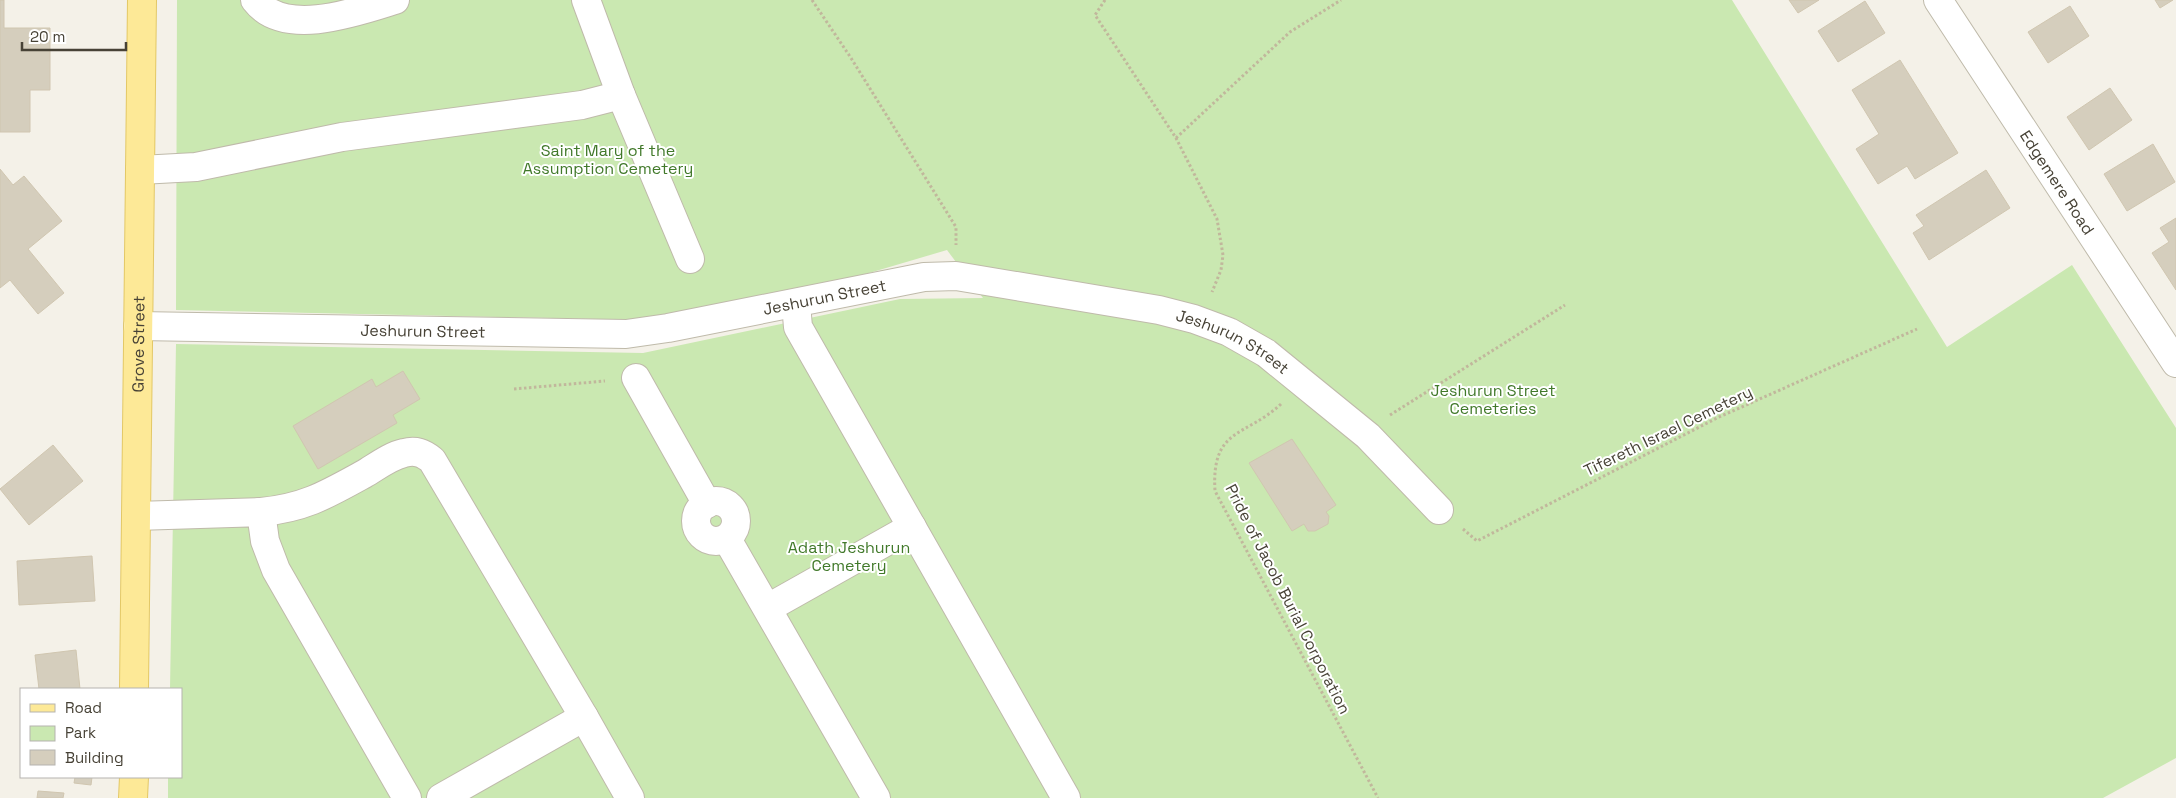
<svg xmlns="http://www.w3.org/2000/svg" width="2176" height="798" font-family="'Space Grotesk',sans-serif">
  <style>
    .green { fill: #cae8b1 }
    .building { fill: #d5cebd; stroke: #d0c6b0 }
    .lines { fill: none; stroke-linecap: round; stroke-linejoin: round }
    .minor-casing { stroke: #bfbaaa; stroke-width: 30 }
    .major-casing { stroke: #e3c866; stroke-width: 30 }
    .path { stroke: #c1b79c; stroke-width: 3; stroke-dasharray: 2.5 2.5; stroke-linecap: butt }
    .minor { stroke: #fff; stroke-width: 28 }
    .major { stroke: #fde997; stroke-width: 28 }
    .labels { text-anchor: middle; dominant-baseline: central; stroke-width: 4; stroke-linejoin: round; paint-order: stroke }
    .park-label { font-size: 16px; fill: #41792a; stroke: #fff }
    .street-label { font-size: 16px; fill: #474236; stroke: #fff }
  </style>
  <rect width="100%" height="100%" fill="#f4f1e8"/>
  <path class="green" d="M177,0h1555l215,347 125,-82 104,163v330l-73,40h-1935v-21h13v-88h-11l6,-345 467,9 257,-54 83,-1 -36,-48 -105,31 -198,39 -468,-10z"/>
  <path class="building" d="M0,0h4v28h46v62h-20v42h-30z
    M1789,0h30l-21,13z
    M2155,0h18l-13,8z
    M1865,1l20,32 -47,29 -20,-31z
    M2070,6l19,30 -41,27 -20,-31z
    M1900,60l58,93 -43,26 -8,-13 -29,18 -22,-35 23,-15 -27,-44z
    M2110,88l22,32 -43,30 -22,-33z
    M2153,144l22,38 -48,29 -23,-37z
    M0,169l13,16 11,-9 38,45 -34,28 36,44 -26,21 -28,-34 -10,8z
    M1986,170l24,38 -81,52 -16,-27 11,-7 -8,-11z
    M2176,218v72l-24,-37 17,-11 -9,-14z
    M403,371l17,28 -27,16 4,8 -79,46 -25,-43 79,-47 4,8z
    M1292,439l44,66 -10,7 3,4 -1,8 -13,7h-7l-4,-7 -12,7 -43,-68z
    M53,445l30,36 -54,44 -29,-36z
    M92,556l3,45 -76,4 -2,-44z
    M76,650l4,39h-41l-4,-34z
    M75,777h17l-1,8 -17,-2z
    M38,791l26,2 -1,5h-26z"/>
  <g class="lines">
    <defs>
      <g id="minor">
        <path d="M255,0c29,38 102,12 140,0"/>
        <path d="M586,0l35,95 69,164"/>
        <path id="s1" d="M1938,0l238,363"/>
        <path d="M140,170l56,-3 146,-30 240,-32 39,-10"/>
        <path d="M796,304l2,23 268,471"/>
        <path id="s2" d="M138,326l488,8 42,-6 256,-51 32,-1 203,34 35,9 35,13 37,21 102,83 71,74"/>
        <path d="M636,378l71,126"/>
        <circle cx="716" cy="521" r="20"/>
        <path d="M261,512c43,-4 65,-17 103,-38 12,-7 26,-18 40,-21 12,-3 19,0 28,7l152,257 46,81"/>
        <path d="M136,516l125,-4 4,29 11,29 131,228"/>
        <path d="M727,539l149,259"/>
        <path d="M768,608l144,-81"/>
        <path d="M441,798l143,-81"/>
      </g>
      <g id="major">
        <path id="s3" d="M134,689l8,-689"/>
        <path d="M133,798l1,-21"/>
      </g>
    </defs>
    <use href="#minor" class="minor-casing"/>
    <use href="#major" class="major-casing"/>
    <path class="path" d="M812,0l39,58 105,169v18
      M1105,0l-10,15 81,123 41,81 6,36 -2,15 -9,22
      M1176,138l114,-106 51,-32
      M514,389l91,-8
      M1281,404c-35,33 -70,23 -66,87l163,307
      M1390,415l175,-110
      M1463,529l14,12 240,-123 200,-89"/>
    <use href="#minor" class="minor"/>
    <use href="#major" class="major"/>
  </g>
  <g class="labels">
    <g class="park-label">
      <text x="608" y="150">Saint Mary of the<tspan x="608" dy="18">Assumption Cemetery</tspan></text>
      <text x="1493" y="390">Jeshurun Street<tspan x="1493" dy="18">Cemeteries</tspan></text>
      <text x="849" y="547">Adath Jeshurun<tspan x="849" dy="18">Cemetery</tspan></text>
    </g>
    <g class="street-label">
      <text stroke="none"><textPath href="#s1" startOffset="218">Edgemere Road</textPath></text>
      <text stroke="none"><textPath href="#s2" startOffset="690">Jeshurun Street</textPath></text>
      <text stroke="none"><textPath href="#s2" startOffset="285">Jeshurun Street</textPath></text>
      <text stroke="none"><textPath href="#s2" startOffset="1110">Jeshurun Street</textPath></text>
      <text stroke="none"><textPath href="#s3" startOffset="345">Grove Street</textPath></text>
      <text transform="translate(1668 431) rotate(-26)">Tifereth Israel Cemetery</text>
      <text transform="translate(1288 599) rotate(63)">Pride of Jacob Burial Corporation</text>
    </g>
  </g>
  <rect x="20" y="688" width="162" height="90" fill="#ffffff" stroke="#b5b3af"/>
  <rect x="30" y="704" width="25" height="8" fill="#fde997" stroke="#b5b3af"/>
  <text x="65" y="713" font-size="15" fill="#474236">Road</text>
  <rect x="30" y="726" width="25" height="15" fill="#cae8b1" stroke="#b5b3af"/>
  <text x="65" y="738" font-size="15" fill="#474236">Park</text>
  <rect x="30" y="750" width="25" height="15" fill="#d5cebd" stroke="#b5b3af"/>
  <text x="65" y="763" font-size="15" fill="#474236">Building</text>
  <path d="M22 42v8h104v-8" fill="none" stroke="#474236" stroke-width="2.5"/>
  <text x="30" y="42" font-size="15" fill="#474236" stroke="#ffffff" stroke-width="4" paint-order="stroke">20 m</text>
</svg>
